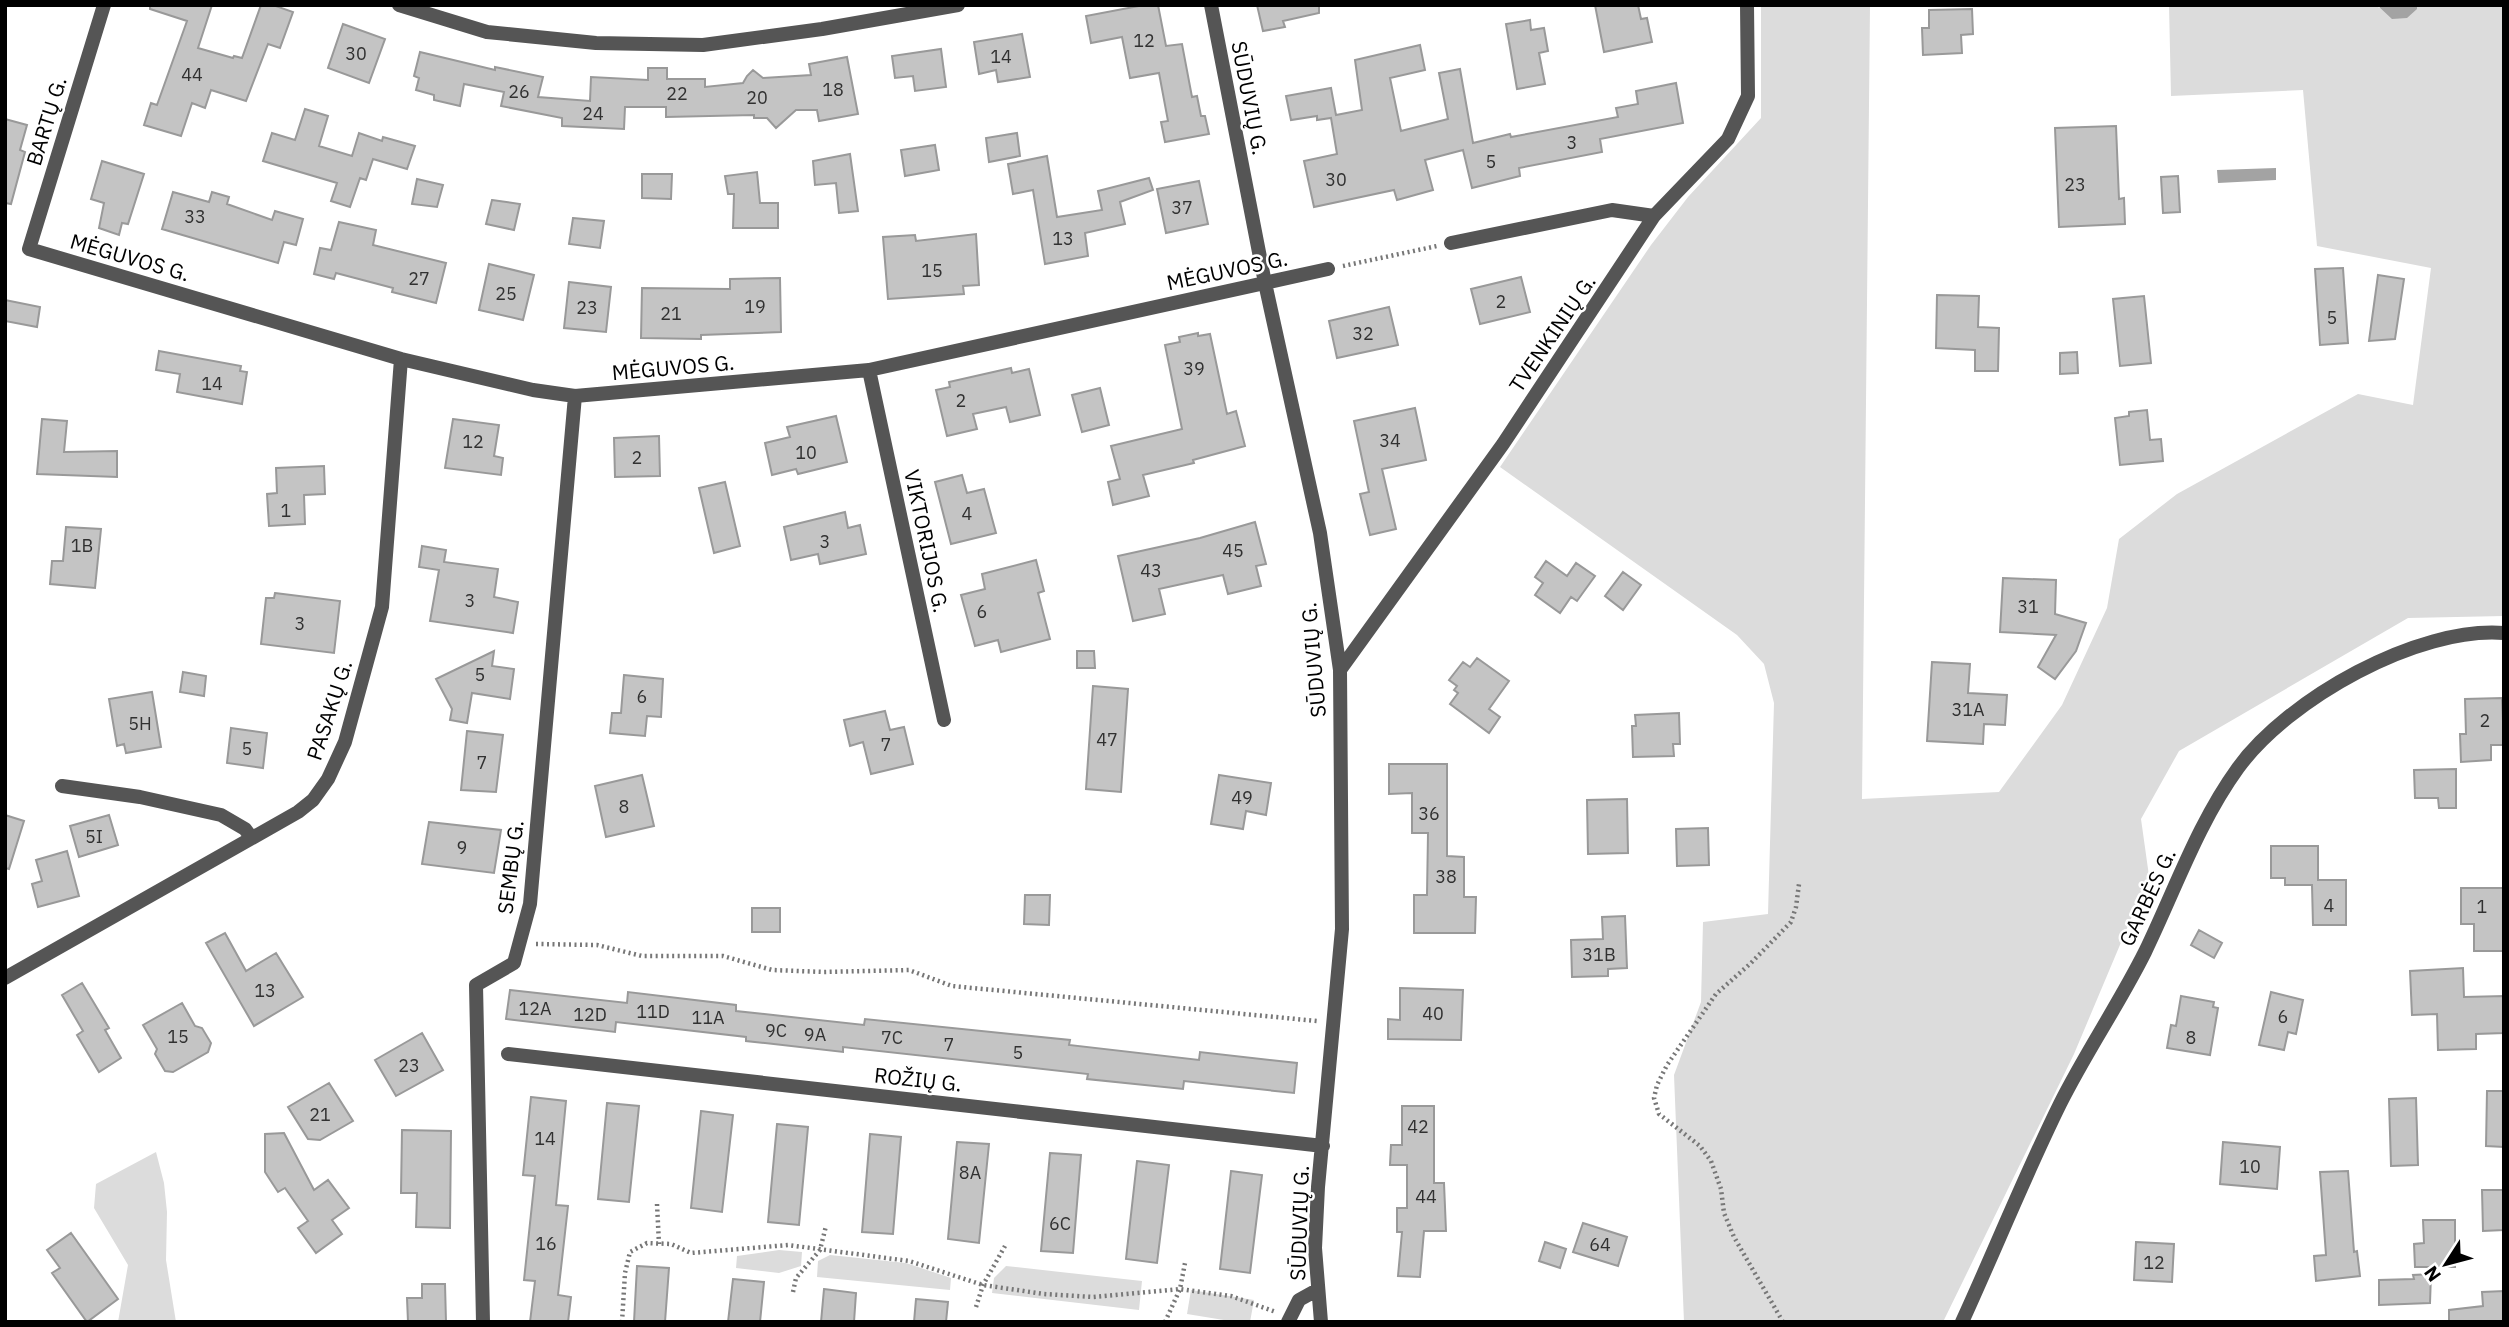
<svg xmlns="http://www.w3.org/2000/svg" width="2509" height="1327" font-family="'IBM Plex Sans',sans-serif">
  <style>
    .green { fill: #dcdcdc }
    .water { fill: #a3a3a3 }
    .building { fill: #c4c4c4; stroke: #999; stroke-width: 2 }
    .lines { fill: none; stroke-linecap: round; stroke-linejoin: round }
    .path { stroke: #777; stroke-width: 4.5; stroke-dasharray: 2 3.5; stroke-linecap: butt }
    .street { stroke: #555; stroke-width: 14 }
    .labels { text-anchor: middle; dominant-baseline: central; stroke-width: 5; stroke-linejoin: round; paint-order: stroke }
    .number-label { font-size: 18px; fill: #313131 }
    .street-label { font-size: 21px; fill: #000; stroke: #fff }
  </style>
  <rect width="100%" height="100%" fill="#fff"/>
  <path class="green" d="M1761,5h109l-8,794 137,-7 63,-87 45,-97 12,-69 58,-45 181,-100 55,11 18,-137 -114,-22 -14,-156 -132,6 -2,-91h208l2,3 38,1v-4h87v611l-96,2 -229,133 -38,68 8,57 -75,178 -131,268h-259l-10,-247 27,-73 2,-80 65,-8 6,-211 -10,-39 -27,-29 -237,-168 151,-222 37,-48 73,-79z
    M156,1152l8,31 3,29 -1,48 10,62h-58l10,-57 -34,-57 2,-24z
    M779,1250l23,2 -1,14 -22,7 -43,-5 1,-12z
    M830,1255l76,8 45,15 -1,12 -133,-13 1,-16z
    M1006,1266l136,15 -3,29 -147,-17 2,-15z
    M1191,1290l63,10 -4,22h-14l-49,-8z"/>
  <path class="water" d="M2377,5h40v4l-10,9 -15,1z
    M2276,168v12l-58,3 -1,-13z"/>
  <path class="building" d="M150,5h62l-14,43 35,10 1,-2 8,2 19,-53h12l20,7 -13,36 -12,-4 -22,57 -35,-11 -6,18 -13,-5 -11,33 -37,-11 7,-22 6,2 30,-84 -37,-12z
    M1144,5h14l8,41 16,-2 10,53 5,-1 4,20h4l4,18 -44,8 -4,-20 7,-1 -9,-48 -29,5 -8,-41 -31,6 -5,-27z
    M1257,5h62v8l-36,8 2,6 -22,4z
    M1595,5h43l3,14 6,-1 5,24 -48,10z
    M1972,9l1,25 -12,1 1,18 -39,2 -1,-27h7v-18z
    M1530,20l1,10 13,-2 4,23 -9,2 6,31 -28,5 -11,-65z
    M343,24l42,15 -16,44 -41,-15z
    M1022,34l8,43 -32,5 -2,-12 -17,4 -5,-32z
    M1420,45l5,25 -35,8 11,53 47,-12 -9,-46 21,-4 13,74 37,-9 1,3 107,-20 -2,-9 22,-4 -2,-13 40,-8 7,40 -83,16 2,13 -83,16 1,8 -48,12 -9,-38 -38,10 8,30 -36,10 -3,-10 -80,17 -10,-46 33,-7 -6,-36 -14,2v-4l-26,4 -5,-24 45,-8 5,27 26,-5 -7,-50z
    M941,49l5,38 -31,4 -2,-15 -18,2 -3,-22z
    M420,52l75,18v-3l48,10 -5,20 52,4 1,-24 57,3v-12h19v11h38v8l38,-4 4,-7 6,-6 10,8 48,-3 -2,-11 38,-7 11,57 -39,7 -2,-11h-21l-20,18 -9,-10h-13v-3l-88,2v-10h-41l-1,22 -62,-3v-8l-61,-12 3,-14 -40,-8 -4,22 -26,-6v-5l-18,-5 3,-12 -5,-2z
    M305,109l23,7 -9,30 33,10 7,-23 23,8 1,-4 32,9 -8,23 -34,-10 -7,21 -6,-2 -10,29 -19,-6 6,-18 -74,-22 9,-28 23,7z
    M5,119l22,6 -7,25 5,2 -14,52 -6,-1z
    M2116,126l3,73 5,-1 1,26 -66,3 -4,-99z
    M1017,133l3,23 -31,6 -3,-24z
    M935,145l4,25 -34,6 -4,-26z
    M850,154l8,57 -19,2 -3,-30 -21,2 -2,-24z
    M1047,156l10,61 45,-7 -4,-19 51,-13 4,12 -33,12 5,22 -40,9 3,23 -43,8 -12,-74 -20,4 -5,-30z
    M102,161l42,13 -16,50 -6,-1 -3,12 -20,-7 5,-25 -13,-4z
    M757,172l3,31h18v25h-45l1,-34h-6l-3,-18z
    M642,174h30l-1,25 -29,-1z
    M2178,176l2,36 -17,1 -2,-36z
    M417,179l26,6 -6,22 -25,-3z
    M1199,181l9,43 -42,9 -9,-44z
    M173,192l36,10 3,-10 17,5 -2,7 45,16 3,-9 28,8 -7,26 -12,-3 -6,21 -116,-34z
    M492,200l28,4 -6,26 -28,-6z
    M573,218l31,3 -4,27 -31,-4z
    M339,222l37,8 -3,15 73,18 -10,40 -44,-11 1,-4 -57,-15 -2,6 -20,-5 6,-26 11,2z
    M976,234l3,51 -16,1 1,8 -76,5 -5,-62 32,-2 1,6z
    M489,264l45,11 -11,45 -44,-10z
    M2343,268l5,75 -28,2 -5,-76z
    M2378,275l26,4 -9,60 -26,2z
    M1521,277l9,35 -50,12 -9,-35z
    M780,278l1,54 -80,3v4l-60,-1 1,-50 88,1v-10z
    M569,282l42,5 -5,45 -42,-4z
    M1937,295l42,1 -1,31 21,1 -1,43h-23v-21l-39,-2z
    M2144,296l7,67 -31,3 -7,-67z
    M5,300l35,7 -3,20 -32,-6z
    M1389,307l9,38 -61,13 -8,-37z
    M1198,333v3l12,-2 17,80 9,-3 9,35 -52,14 1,3 -51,12 6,21 -36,9 -5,-23 12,-3 -9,-33 71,-17 -17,-84 15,-3 -1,-5z
    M159,351l82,15 -1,5 7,1 -5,32 -65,-12 3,-18 -24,-4z
    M2077,352l1,21 -18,1v-21z
    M1011,368l1,5 17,-4 11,46 -30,7 -4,-15 -33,7 4,15 -30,7 -11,-46 14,-3 -1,-5z
    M1100,388l9,37 -27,7 -10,-37z
    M1415,408l11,52 -44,9 14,60 -26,6 -10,-41 9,-2 -15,-71z
    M2147,410l3,30 11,-1 2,22 -43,4 -5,-47 14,-2v-4z
    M836,416l11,46 -49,12 -2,-5 -24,6 -7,-32 25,-6 -3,-10z
    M42,419l25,2 -3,31 53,-1v26l-80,-3z
    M453,419l46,6 -5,31 9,2 -2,17 -56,-7z
    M659,436l1,40 -45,1 -1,-39z
    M324,466l1,28 -21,1 1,29 -36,2 -2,-32 10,-1 -1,-25z
    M962,475l5,18 17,-4 12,44 -45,11 -16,-62z
    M725,482l15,64 -26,7 -15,-65z
    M845,512l3,16 12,-3 6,29 -46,10 -2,-10 -27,6 -7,-33z
    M1255,522l11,42 -10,2 5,20 -33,8 -5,-19 -64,14 6,25 -32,7 -15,-65 82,-18z
    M66,527l35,2 -6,59 -45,-4 2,-23h11z
    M422,546l24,4 -2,12 54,7 -4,28 24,5 -5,31 -83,-12 9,-51 -20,-3z
    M1036,560l8,31 -6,2 12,46 -49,13 -3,-12 -23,6 -14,-51 24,-6 -3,-15z
    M1546,561l21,15 9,-13 19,13 -18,25 -6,-4 -11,16 -25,-18 8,-12 -8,-6z
    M1623,572l18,13 -18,25 -18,-14z
    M2003,578l53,2 -1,34 31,9 -10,28 -21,28 -17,-12 18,-32 -56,-3z
    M275,593l65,8 -6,52 -73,-9 5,-46h8z
    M494,651l-2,15 22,3 -4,30 -38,-6 -5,30 -17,-3 2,-11 -16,-30z
    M1077,651h17l1,17h-18z
    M1477,658l32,23 -20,28 11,8 -11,16 -39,-29 8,-11 -4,-3 3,-4 -8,-6 14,-18 7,5z
    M1932,662l38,2 -2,29 39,2 -2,30 -21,-1 -1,20 -56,-3z
    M183,672l23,4 -2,20 -24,-4z
    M624,675l39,4 -2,38 -14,-1 -2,20 -35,-3 2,-20h9z
    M1093,686l35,3 -7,103 -35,-3z
    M152,692l9,55 -35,6 -2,-9 -7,2 -8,-47z
    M2502,698l2,47h-13v15l-30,2 -1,-28h6l-1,-35z
    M885,711l5,19 14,-3 9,37 -42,10 -8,-32 -13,4 -6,-26z
    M1679,713l1,31h-7l1,12 -41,1 -1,-31h4l-1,-11z
    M231,728l36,5 -4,35 -36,-5z
    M467,731l36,4 -7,57 -35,-2z
    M1389,764h58v92l17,1v40h12l-1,36h-61v-38h13l1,-62h-16v-40l-23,1z
    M2456,769v39h-17l-1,-10h-23l-1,-28z
    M642,775l12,51 -48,11 -11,-51z
    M1219,775l52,8 -5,32 -20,-4 -3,18 -32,-5z
    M1627,799l1,54 -40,1 -1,-54z
    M5,815l19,6 -15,48 -4,-1z
    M109,815l9,30 -39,12 -9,-31z
    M429,822l72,8 -7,43 -72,-9z
    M1708,828l1,37 -32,1 -1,-37z
    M2271,846h47v34h28v45h-33l-1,-40h-27v-7h-14z
    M67,851l12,45 -41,11 -6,-23 10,-3 -6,-21z
    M2461,888h43v63h-30v-27h-13z
    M1025,895h25l-1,30 -25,-1z
    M752,908h28v24h-28z
    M1625,916l2,52 -19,1v7l-36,1 -1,-37 32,-1 -1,-22z
    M2199,930l23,13 -8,15 -23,-13z
    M225,933l21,38 30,-18 27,44 -49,29 -48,-83z
    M2463,968l1,29 40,-1v37l-28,1v15l-38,1 -1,-36 -25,1 -2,-44z
    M82,983l27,45 -4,2 16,28 -22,14 -22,-37 6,-4 -21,-36z
    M1400,988l63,2 -2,50 -73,-1v-20l12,1z
    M510,990l117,13 1,-11 108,13v6l128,14 1,-6 205,21 -1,5 130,15 1,-8 97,11 -3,30 -110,-12 -1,8 -96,-10 1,-5 -245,-27v5l-78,-9 -19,-2v-4l-130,-15 -1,10 -109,-13z
    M2271,992l32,8 -7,34 -8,-2 -4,18 -25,-5z
    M2181,996l33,6 -1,5 5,1 -8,47 -43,-7 4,-23 5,1z
    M182,1003l13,23 7,2 9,15 -3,9 -35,20 -8,-1 -10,-17 2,-5 -14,-24z
    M422,1033l21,37 -47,26 -21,-36z
    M329,1083l24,38 -33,19 -12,-1 -20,-32z
    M2487,1091h17v56l-18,-1z
    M531,1097l35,4 -10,104 12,1 -10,89 13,2 -3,25h-38l5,-41 -11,-1 11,-104 -12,-1z
    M2416,1098l2,67 -27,1 -2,-67z
    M607,1103l32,3 -10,96 -31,-3z
    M1402,1106h32v77h10l2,48h-22l-4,46 -22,-1 4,-44h-5v-24h10v-43h-17l1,-20h11z
    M701,1111l32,4 -11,97 -31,-4z
    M777,1124l31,3 -9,98 -31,-3z
    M402,1130l49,1 -1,97 -34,-1 1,-34h-16z
    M284,1133l30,57 14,-10 21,28 -17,12 10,14 -26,19 -18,-25 10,-7 -23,-33 -7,4 -13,-20v-38z
    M870,1134l31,3 -8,97 -31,-2z
    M957,1142l32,2 -10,99 -31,-4z
    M2223,1142l57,5 -3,42 -57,-5z
    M1050,1153l31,2 -8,98 -32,-2z
    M1137,1161l32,4 -12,98 -31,-4z
    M1231,1171l31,4 -12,98 -30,-4z
    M2348,1171l6,81 3,-1 3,25 -44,5 -2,-25 12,-1 -6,-83z
    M2482,1190h22v40l-21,1z
    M2423,1220h32v47h-40l-1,-23 10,-1z
    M1583,1223l44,14 -9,29 -45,-14z
    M71,1233l47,66 -31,23 -35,-49 8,-5 -13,-18z
    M1545,1242l21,7 -6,19 -21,-7z
    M2136,1242l38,2 -2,38 -38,-2z
    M637,1266l32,2 -4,54h-31z
    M2431,1274l-1,29 -51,2v-25l35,-1 -1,-4z
    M733,1279l31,3 -4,40h-32z
    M422,1284h23l1,38h-38l-1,-24h15z
    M824,1289l32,4 -2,29h-33z
    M2504,1291v31h-55v-12l34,-4 -1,-14z
    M916,1299l32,3 -2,20h-32z"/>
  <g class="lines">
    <path class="path" d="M1343,266l94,-20
      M536,944l61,1 45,11h81l49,14 52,2 85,-2 43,16 365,35
      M657,1204l2,40
      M793,1292l3,-14 24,-28 6,-24
      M976,1307l7,-22 22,-39
      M622,1322l3,-49 5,-21 17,-9 24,1 20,9 97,-8 121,16 74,24 61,9 49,3 87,-8 51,7 45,16
      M1165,1322l15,-33 5,-26
      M1783,1322l-49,-85 -10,-24 -3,-24 -10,-28 -11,-15 -41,-32 -5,-16 3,-13 10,-20 49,-71 35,-31 40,-41 5,-15 3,-23"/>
    <path class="street" d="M104,5l-75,244 372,110 132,31 42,6 294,-26 459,-101
      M399,5l88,27 109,11 107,2 119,-16 136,-24
      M1211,5l54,278 55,250 20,137 2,259 -24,258 -3,61 6,74
      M1451,243l161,-33 42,6
      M869,370l75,350
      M1340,670l163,-226 151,-228 74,-77 20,-43 -1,-91
      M62,786l78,11 81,18 24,14 6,8
      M5,978l293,-166 15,-12 15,-21 17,-37 37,-135 19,-248
      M508,1054l815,92
      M483,1322l-7,-337 38,-22 16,-59 45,-508
      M1288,1322l11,-22 18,-10
      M1962,1322c33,-72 63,-147 98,-218 26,-52 59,-100 85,-152 30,-62 53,-129 93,-184 50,-69 180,-142 266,-135"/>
  </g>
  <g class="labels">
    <g class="number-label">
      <text x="1144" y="40">12</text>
      <text x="356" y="53">30</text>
      <text x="1001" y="56">14</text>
      <text x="192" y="74">44</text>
      <text x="833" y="89">18</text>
      <text x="519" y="91">26</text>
      <text x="677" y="93">22</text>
      <text x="757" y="97">20</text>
      <text x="593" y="113">24</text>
      <text x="1572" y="142">3</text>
      <text x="1491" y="161">5</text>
      <text x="1336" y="179">30</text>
      <text x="2075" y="184">23</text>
      <text x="1182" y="207">37</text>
      <text x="195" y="216">33</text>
      <text x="1063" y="238">13</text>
      <text x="932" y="270">15</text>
      <text x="419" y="278">27</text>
      <text x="506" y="293">25</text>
      <text x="1501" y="301">2</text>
      <text x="755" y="306">19</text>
      <text x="587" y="307">23</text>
      <text x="671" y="313">21</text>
      <text x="2332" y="317">5</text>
      <text x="1363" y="333">32</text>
      <text x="1194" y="368">39</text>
      <text x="212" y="383">14</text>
      <text x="961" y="400">2</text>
      <text x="1390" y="440">34</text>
      <text x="473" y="441">12</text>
      <text x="806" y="452">10</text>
      <text x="637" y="457">2</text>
      <text x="286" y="510">1</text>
      <text x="967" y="513">4</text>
      <text x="825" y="541">3</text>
      <text x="82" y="545">1B</text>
      <text x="1233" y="550">45</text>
      <text x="1151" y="570">43</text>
      <text x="470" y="600">3</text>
      <text x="2028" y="606">31</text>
      <text x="982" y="611">6</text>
      <text x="300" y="623">3</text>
      <text x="480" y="674">5</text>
      <text x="642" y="696">6</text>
      <text x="1968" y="709">31A</text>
      <text x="2485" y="720">2</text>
      <text x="140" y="723">5H</text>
      <text x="1107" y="739">47</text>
      <text x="886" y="744">7</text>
      <text x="247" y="748">5</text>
      <text x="482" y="762">7</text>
      <text x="1242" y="797">49</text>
      <text x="624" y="806">8</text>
      <text x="1429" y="813">36</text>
      <text x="94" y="836">5I</text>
      <text x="462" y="847">9</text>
      <text x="1446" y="876">38</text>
      <text x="2329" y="905">4</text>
      <text x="2482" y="906">1</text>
      <text x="1599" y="954">31B</text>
      <text x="265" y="990">13</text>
      <text x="535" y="1008">12A</text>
      <text x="653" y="1011">11D</text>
      <text x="1433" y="1013">40</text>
      <text x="590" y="1014">12D</text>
      <text x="2283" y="1016">6</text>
      <text x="708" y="1017">11A</text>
      <text x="776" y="1030">9C</text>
      <text x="815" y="1034">9A</text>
      <text x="178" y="1036">15</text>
      <text x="892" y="1037">7C</text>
      <text x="2191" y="1037">8</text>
      <text x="949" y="1044">7</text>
      <text x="1018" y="1052">5</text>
      <text x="409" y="1065">23</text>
      <text x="320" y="1114">21</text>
      <text x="1418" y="1126">42</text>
      <text x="545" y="1138">14</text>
      <text x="2250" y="1166">10</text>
      <text x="970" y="1172">8A</text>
      <text x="1426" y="1196">44</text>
      <text x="1060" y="1223">6C</text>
      <text x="546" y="1243">16</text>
      <text x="1600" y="1244">64</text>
      <text x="2154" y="1262">12</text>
    </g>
    <g class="street-label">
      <text transform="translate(1250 98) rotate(79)">SŪDUVIŲ G.</text>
      <text transform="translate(46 121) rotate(-73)">BARTŲ G.</text>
      <text transform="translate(130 257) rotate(16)">MĖGUVOS G.</text>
      <text transform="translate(1227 270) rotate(-12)">MĖGUVOS G.</text>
      <text transform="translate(1552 333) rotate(-56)">TVENKINIŲ G.</text>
      <text transform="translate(673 367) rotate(-5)">MĖGUVOS G.</text>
      <text transform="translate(927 541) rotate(78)">VIKTORIJOS G.</text>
      <text transform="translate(1313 660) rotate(-95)">SŪDUVIŲ G.</text>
      <text transform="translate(329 710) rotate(-72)">PASAKŲ G.</text>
      <text transform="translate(510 867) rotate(-83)">SEMBŲ G.</text>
      <text transform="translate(2147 897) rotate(-65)">GARBĖS G.</text>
      <text transform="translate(918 1079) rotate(6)">ROŽIŲ G.</text>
      <text transform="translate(1299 1223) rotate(-88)">SŪDUVIŲ G.</text>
    </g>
  </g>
  <rect width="2509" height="1327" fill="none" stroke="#000000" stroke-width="14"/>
  <g transform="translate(2446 1264) rotate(234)" stroke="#ffffff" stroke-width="5" paint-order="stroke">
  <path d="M0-5L12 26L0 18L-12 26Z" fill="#000000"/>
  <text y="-10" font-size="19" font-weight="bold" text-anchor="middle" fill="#000000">N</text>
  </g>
</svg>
